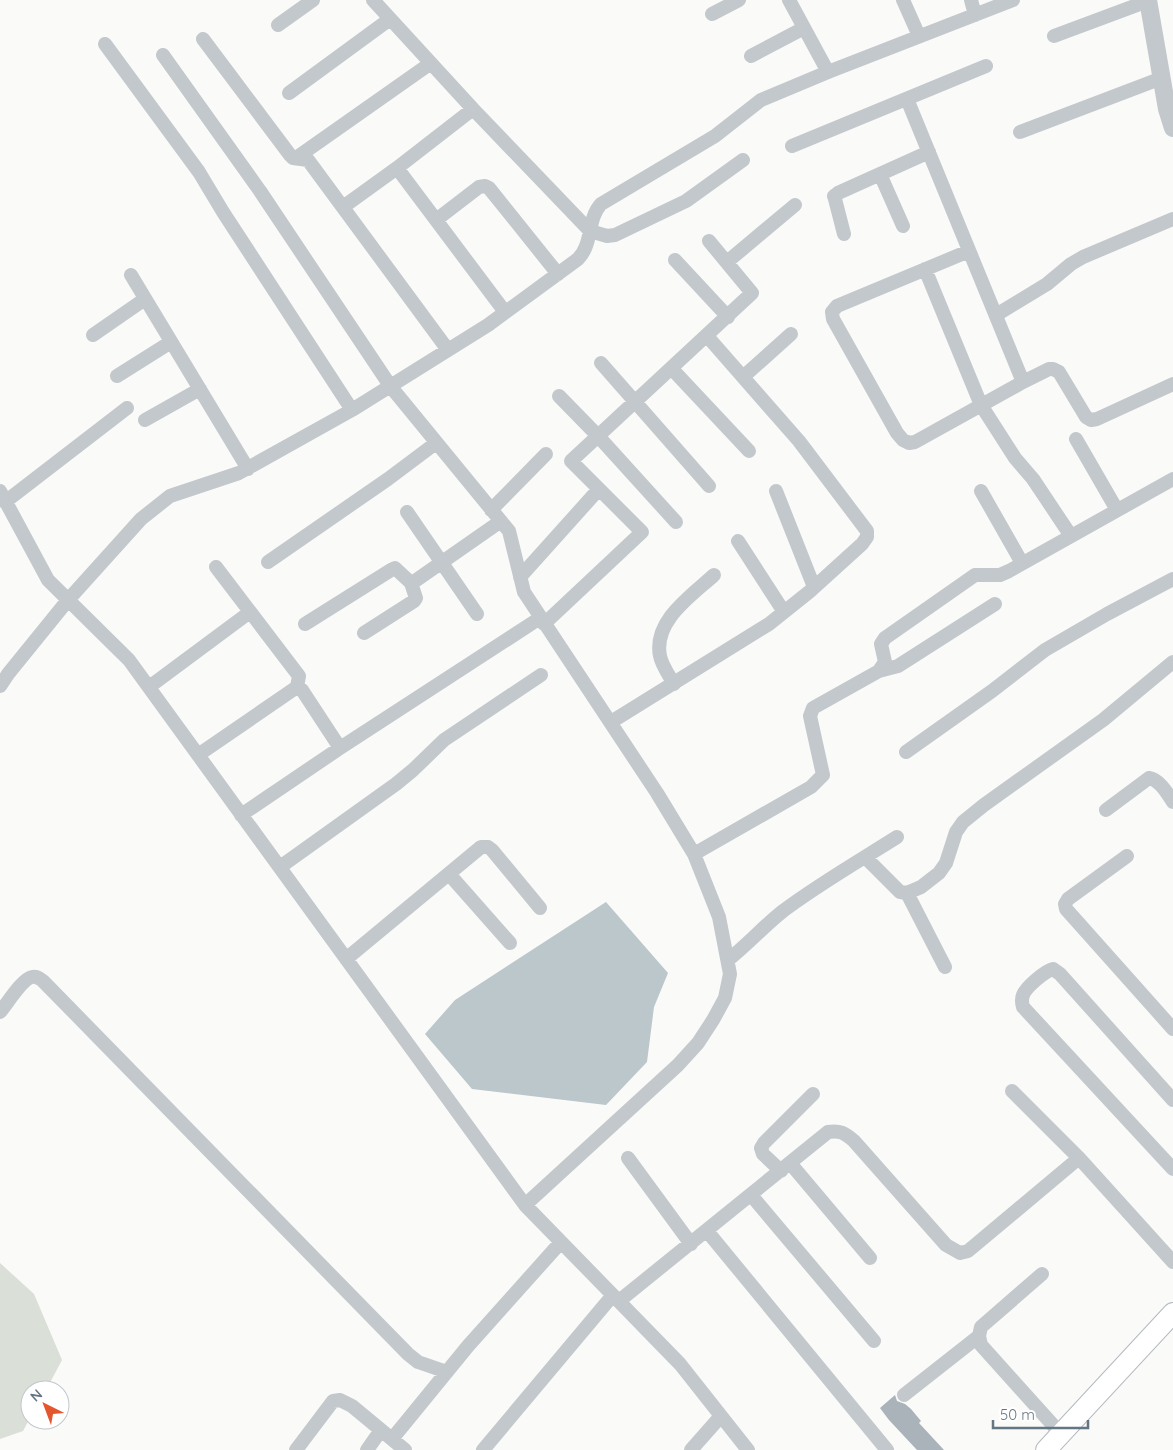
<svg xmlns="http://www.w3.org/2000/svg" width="1173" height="1450" font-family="Quicksand,sans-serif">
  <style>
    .green { fill: #dadfd7 }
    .water { fill: #bbc7cb }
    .building { fill: #aab3b9 }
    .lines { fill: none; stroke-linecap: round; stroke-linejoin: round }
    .secondary-casing { stroke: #b3babf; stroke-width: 22 }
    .minor { stroke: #c3c8cc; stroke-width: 14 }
    .tertiary { stroke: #c3c8cc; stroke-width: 18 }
    .secondary { stroke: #fff; stroke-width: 20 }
  </style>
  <rect width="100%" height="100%" fill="#fafaf8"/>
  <path class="green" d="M0,1263l34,31 28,66 -16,30h-16v28l-7,13 -23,8z"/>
  <path class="water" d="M606,902l62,71 -14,34 -7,55 -41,43 -134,-16 -47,-55 30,-34z"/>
  <path class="building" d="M895,1395l2,6 8,3 6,5 10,12 -2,2 25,27h-27l-28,-30 -9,-12z"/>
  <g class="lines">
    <defs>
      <path id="secondary" d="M1046,1450l127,-137"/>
    </defs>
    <use href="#secondary" class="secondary-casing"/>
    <path class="minor" d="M373,0l100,109 117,122 17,5 8,-1 71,-34 57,-41
      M789,0l39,72
      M903,0l16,36
      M971,0l4,15
      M712,14l27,-14
      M278,25l35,-25
      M1054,36l94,-35
      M203,39l87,116 3,3 15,2 140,190
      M105,44l94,128 24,40 129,198
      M163,55l97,136 131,196 118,144 15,61 133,201 37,61 25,63 11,57 -5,24 -12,22 -15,23 -20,22 -153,140
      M751,56l53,-28
      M289,93l101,-74
      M907,99l116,283
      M1020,132l142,-54
      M792,146l194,-80
      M296,158l135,-95
      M397,168l108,144
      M880,174l23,52
      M343,207l54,-39 76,-59
      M436,220l43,-33 6,-1 4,2 69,86
      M844,234l-9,-35 -1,-3 4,-3 91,-41
      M969,251l-132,55 -5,6 1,7 64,114 6,7 6,3 6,-1 108,-60 26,-13h4l6,3 27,45 5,3 6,-1 76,-35
      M675,260l53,57
      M727,262l68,-57
      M925,269l56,136 34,53 18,21 38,57
      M131,275l117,194
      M996,315l51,-31 24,-20 12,-7 90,-38
      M93,335l52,-36
      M601,363l108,123
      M672,369l77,82
      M117,376l54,-34
      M743,377l48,-43
      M559,396l39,40 78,86
      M145,420l55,-31
      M1076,439l41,71
      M0,491l48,89 81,80 396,545 155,159 68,86
      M776,491l38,96
      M981,491l41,72
      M5,502l122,-94
      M491,510l55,-56
      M407,512l70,102
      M738,541l46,71
      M268,562l120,-83 48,-36
      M216,567l83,109 -2,11
      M520,577l79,-88
      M305,624l86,-54 4,-2 16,15 4,-2 86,-60
      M544,624l98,-92 -71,-71 181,-168 -43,-52
      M364,633l50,-32 2,-3 -5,-15
      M879,671l19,-5 97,-62
      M674,684c-5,-9 -12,-18 -14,-28 -7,-35 31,-60 54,-81
      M0,686l8,-12 60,-74 73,-81 29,-23 69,-23 113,-63 136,-85 90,-66c15,-15 9,-40 23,-55l114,-68 46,-36 67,-28 185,-72
      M149,687l101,-75
      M611,722l158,-98 40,-32 53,-48 5,-7v-6l-68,-90 -92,-105
      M906,752l86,-61 53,-41 62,-36 66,-35
      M198,755l99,-68 5,3 38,58
      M1106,810l43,-32c11,2 18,15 24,24
      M241,815l99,-67 200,-130
      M694,854l117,-67 12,-12 -13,-59 3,-8 66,-37 6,-9 -4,-18 4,-6 90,-63h25l9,-4 164,-92
      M1127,856l-59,43 -3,5 1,5 107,120
      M865,857l35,35 7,1 14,-6 18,-14 7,-10 10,-31 7,-10 21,-17 119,-85 70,-58
      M280,867l116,-83 17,-14 31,-30 97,-65
      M449,874l61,69
      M907,893l38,74
      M346,959l135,-112h7l4,3 48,58
      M728,960c19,-15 36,-34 55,-49 36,-27 76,-50 114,-74
      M0,1012c7,-8 22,-33 32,-35 4,-1 7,1 11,4l365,373 10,8 29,10
      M1012,1091l67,67 94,104
      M1173,1100l-113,-126 -7,-5c-8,2 -27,18 -30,26 -2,5 -1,8 0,12l150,162
      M628,1158l63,86
      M790,1163l80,95
      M781,1171l-18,-17 -2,-6 3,-5 49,-49
      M751,1195l123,146
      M707,1231l180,219
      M1042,1274l-61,53 -2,9 2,9 80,89
      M619,1301l209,-169c12,-2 17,1 26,9l92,104 14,8 8,-2 111,-93
      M904,1395l75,-59
      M392,1439l76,-93 93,-104
      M296,1450l37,-49 7,-1 12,6 53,44
      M367,1450l14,-20
      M483,1450l130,-155
      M691,1450l30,-34"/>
    <path class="tertiary" d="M1148,0l19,109 6,19"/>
    <use href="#secondary" class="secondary"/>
  </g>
  <g transform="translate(45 1405) rotate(318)"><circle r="24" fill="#ffffff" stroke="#c1c8cd"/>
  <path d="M0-4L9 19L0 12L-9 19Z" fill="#e4572e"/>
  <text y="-8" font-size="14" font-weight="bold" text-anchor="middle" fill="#657683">N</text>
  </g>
  <path d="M993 1420v8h95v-8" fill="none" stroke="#657683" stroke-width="2.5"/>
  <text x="1000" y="1420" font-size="15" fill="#657683" stroke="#ffffff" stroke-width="4" paint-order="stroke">50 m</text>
</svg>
